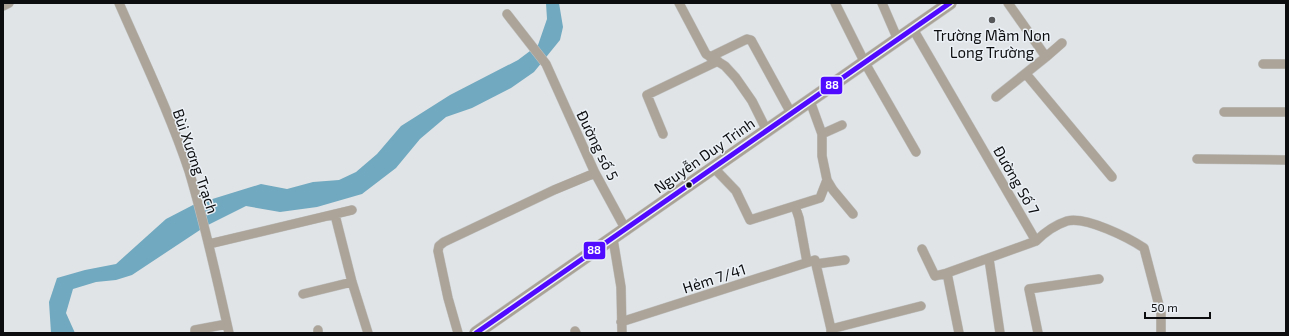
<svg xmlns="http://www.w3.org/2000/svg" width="1289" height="336" font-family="'Exo 2',sans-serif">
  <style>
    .water { fill: #71a9c0 }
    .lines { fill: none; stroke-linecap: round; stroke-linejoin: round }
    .minor-casing { stroke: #c0c2c3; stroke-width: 10 }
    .secondary-casing { stroke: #c0c2c3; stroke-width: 14 }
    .minor { stroke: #aca498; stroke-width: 9 }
    .secondary { stroke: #aaa395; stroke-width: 13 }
    .bus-1-casing { stroke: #ebf1f6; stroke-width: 8 }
    .bus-1 { stroke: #4f0aff; stroke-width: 5 }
    .poi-dot { fill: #57585a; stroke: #ebf1f6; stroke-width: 1.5 }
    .bus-dot { fill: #0c0d0f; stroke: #ebf1f6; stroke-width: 1.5 }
    .labels { text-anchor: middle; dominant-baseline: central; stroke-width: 3; stroke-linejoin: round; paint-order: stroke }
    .poi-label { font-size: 15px; fill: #0c0d0f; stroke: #ebf1f6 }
    .street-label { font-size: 15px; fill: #0c0d0f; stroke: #ebf1f6 }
    .line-badge { stroke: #ebf1f6; stroke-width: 1.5 }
    .badge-label { font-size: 11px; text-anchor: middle; font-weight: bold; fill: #fff }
  </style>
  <rect width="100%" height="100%" fill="#e1e4e6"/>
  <path class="water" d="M546,3h13l4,24 -3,13 -26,32 -23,16 -39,20 -26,9 -26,22 -24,29 -34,26 -45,13 -37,5 -34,-6 -40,20 -74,49 -16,5 -20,2 -23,7 -7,24 9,20h-24l-2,-31 8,-24 28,-8 31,-6 50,-45 27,-14 68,-21 26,5 26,-7 26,-2 17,-8 21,-18 24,-28 49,-31 68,-35 20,-15 9,-26z"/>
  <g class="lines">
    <defs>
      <path id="minor" d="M119,3c24,55 51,111 70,168 16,53 28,108 40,162
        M679,3l27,51 19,12 11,12 16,23 15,30
        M835,3l30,60 51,89
        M882,3l16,37
        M3,6l6,-3
        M507,14l39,50 49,109 31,57
        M913,29l123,212c9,-9 19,-16 31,-20 19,-5 62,17 77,27l17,65v20
        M710,57l37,-18 4,1 40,73
        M1046,57l16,-14
        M1263,64h23
        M1026,74l86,103
        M996,97l50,-40 -38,-54
        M810,101l12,33v22l5,24 6,10 20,24
        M1224,112h62
        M663,134l-16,-39 71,-34
        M822,134l20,-9
        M1197,159l89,1
        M714,168l22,23 14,29 70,-22 7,-18
        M795,206l4,12 8,44
        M335,215l17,67 16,51
        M613,239l8,48 1,46
        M209,244l143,-34
        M922,249l13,27 12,-3 12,60
        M989,259l11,74
        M816,264l29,-4
        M947,273l89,-32
        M303,294l49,-12
        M621,322l194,-62 16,69
        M318,330v3
        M575,331l1,2
        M195,333v-3l32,-6
        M458,333l-10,-35 -10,-47 1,-5 5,-4 110,-52 41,-17
        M831,333v-4l90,-23
        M1038,333l-9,-44 70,-10"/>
      <path id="secondary" d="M476,333l474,-330"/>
    </defs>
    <use href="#minor" class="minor-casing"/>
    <use href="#secondary" class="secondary-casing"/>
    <use href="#minor" class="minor"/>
    <use href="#secondary" class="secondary"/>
    <defs>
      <path id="bus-1" d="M476,333l474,-330"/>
    </defs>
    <use href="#bus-1" class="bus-1-casing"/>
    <use href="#bus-1" class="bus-1"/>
  </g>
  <circle class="poi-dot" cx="992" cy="20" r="4"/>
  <circle class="bus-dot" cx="689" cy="185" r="3.5"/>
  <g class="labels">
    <g class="poi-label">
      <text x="992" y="35">Trường Mầm Non<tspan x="992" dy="17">Long Trường</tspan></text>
    </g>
    <g class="street-label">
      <text transform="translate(598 145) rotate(64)">Đường số 5</text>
      <text transform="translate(704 155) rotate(-35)">Nguyễn Duy Trinh</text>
      <text transform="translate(196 161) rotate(71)">Bùi Xương Trạch</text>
      <text transform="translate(1017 180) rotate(60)">Đường Số 7</text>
      <text transform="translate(714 278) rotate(-18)">Hẻm 7/41</text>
    </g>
  </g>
  <g class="line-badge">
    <rect x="820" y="76" width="23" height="19" rx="4" fill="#4f0aff"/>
    <rect x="583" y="241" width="23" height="19" rx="4" fill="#4f0aff"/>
  </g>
  <g class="badge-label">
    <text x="832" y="89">88</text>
    <text x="594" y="254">88</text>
  </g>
  <rect width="1289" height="336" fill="none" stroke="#0c0d0f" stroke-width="8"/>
  <path d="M1145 312v6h65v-6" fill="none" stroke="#0c0d0f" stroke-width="2"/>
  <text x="1151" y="312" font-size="12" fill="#0c0d0f" stroke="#ebf1f6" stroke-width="3" paint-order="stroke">50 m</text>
</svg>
